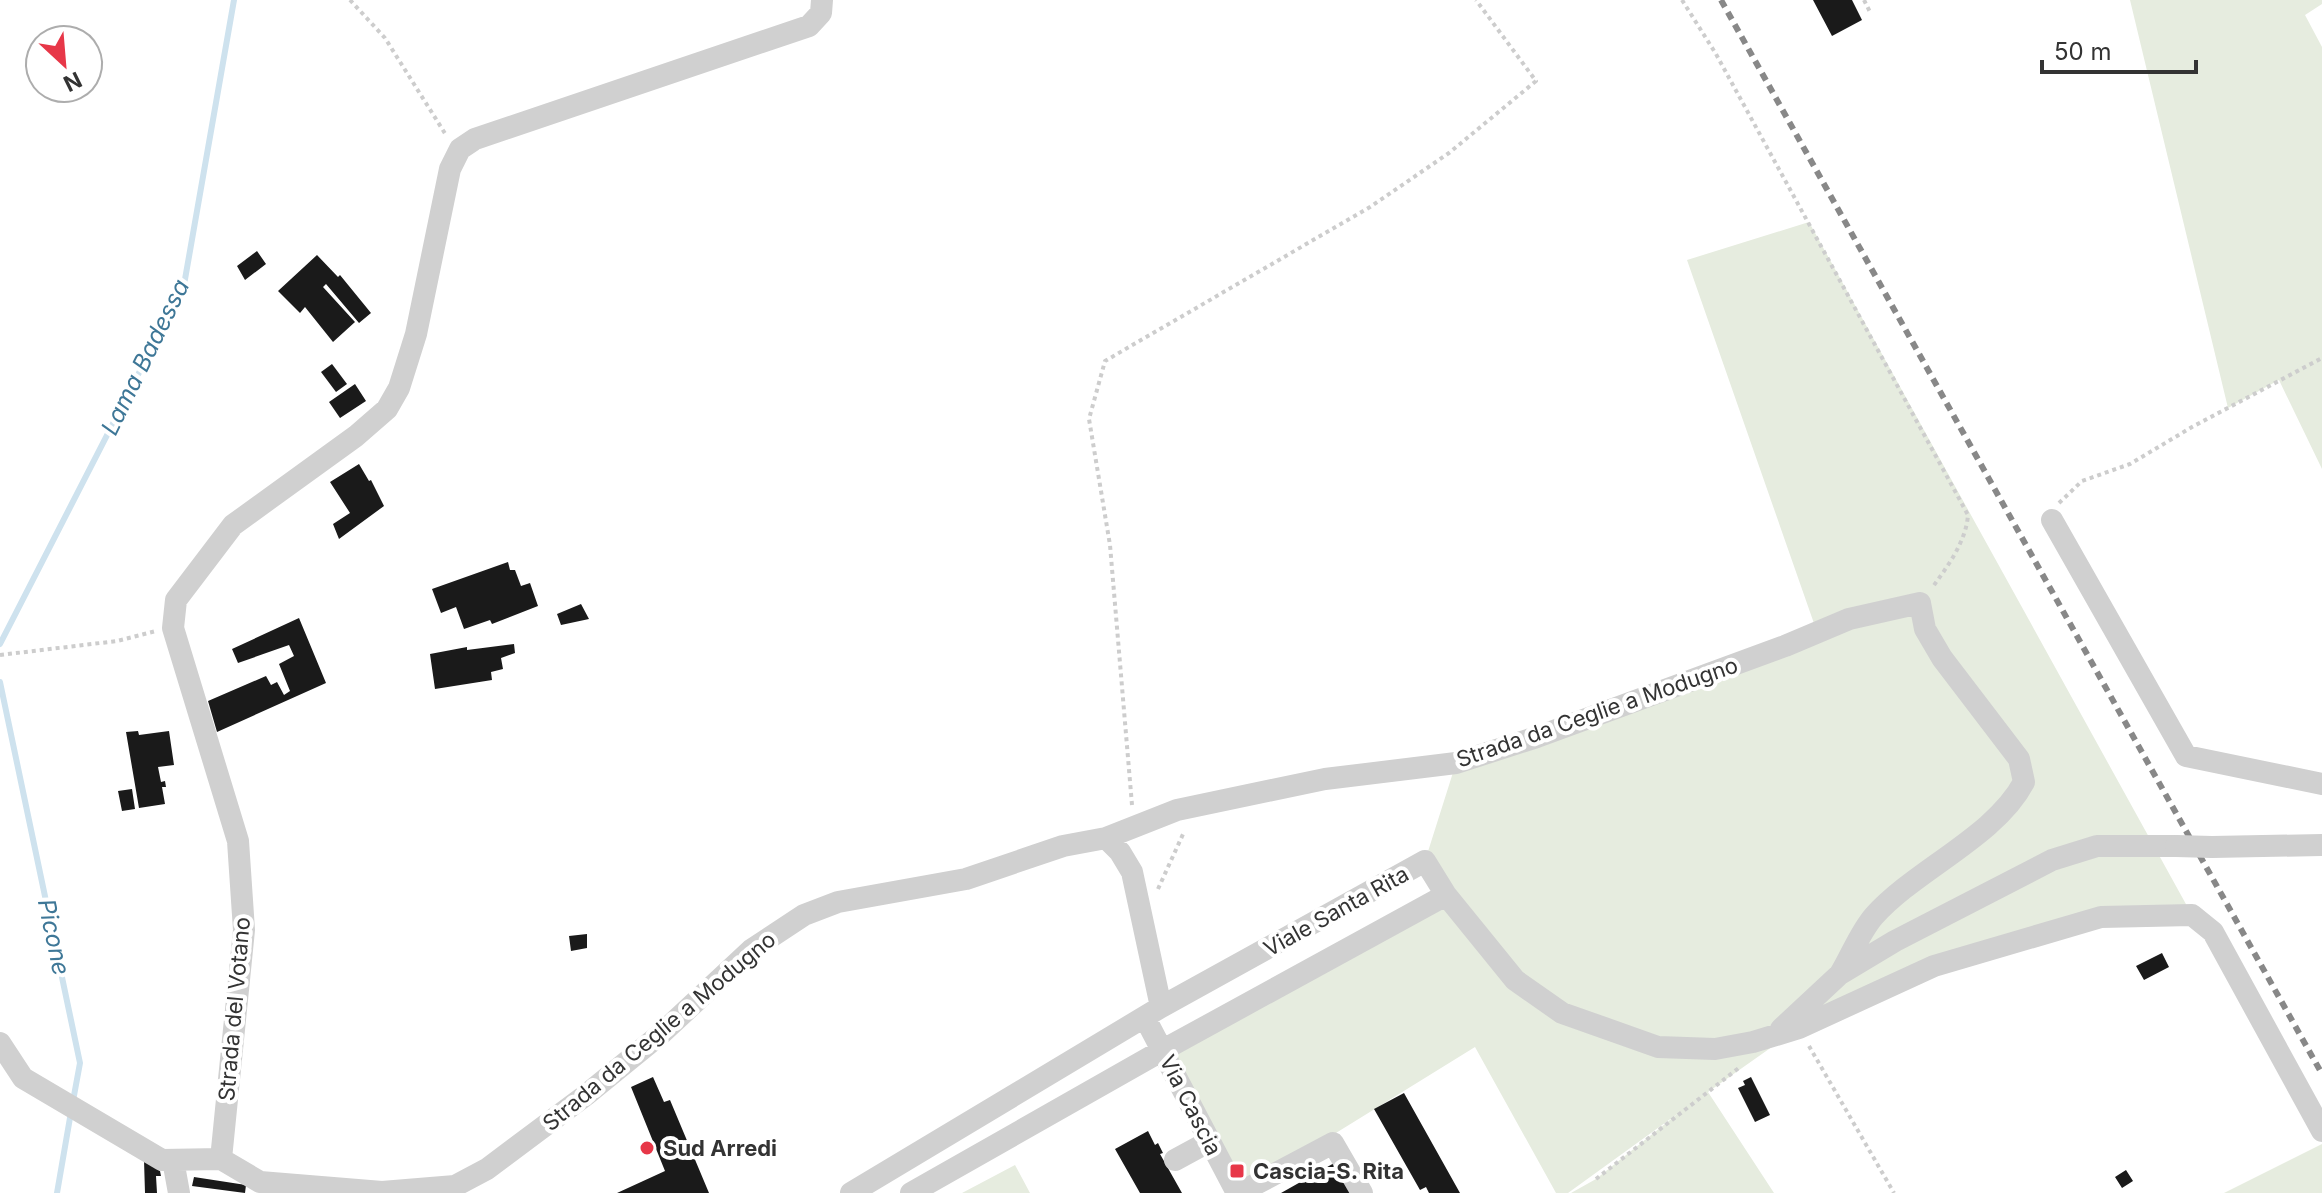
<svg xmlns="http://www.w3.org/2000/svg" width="2322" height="1193" font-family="Inter,sans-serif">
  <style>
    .green { fill: #e6ecdf }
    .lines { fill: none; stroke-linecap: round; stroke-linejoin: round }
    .stream { stroke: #cee2ee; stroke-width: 6 }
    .building { fill: #1a1a1a }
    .path { stroke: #cdcdcd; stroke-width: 4; stroke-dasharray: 4 4; stroke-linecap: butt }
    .minor { stroke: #d0d0d0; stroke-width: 22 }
    .rail { stroke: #888; stroke-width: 6; stroke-dasharray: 8 6; stroke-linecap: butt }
    .minor-bridge { stroke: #d0d0d0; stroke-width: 22 }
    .poi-dot { fill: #e73748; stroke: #fff; stroke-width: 3 }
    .labels { text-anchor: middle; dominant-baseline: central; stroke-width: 8; stroke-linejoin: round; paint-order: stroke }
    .street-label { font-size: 22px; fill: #333; stroke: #fff }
    .poi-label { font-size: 22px; font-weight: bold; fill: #333; stroke: #fff; text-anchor: start }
    .water-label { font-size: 24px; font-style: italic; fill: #3e7797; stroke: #fff }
  </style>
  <rect width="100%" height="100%" fill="#fff"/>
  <path class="green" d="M2130,0h192v4l-17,11 17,32v422l-43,-89 -51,28z
    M1809,222l383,693 -91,2 -167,49 -135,62 -91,64 66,101h-203l25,-14 84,-67 -112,81h-12l-81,-146 -236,146 -76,-143 282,-155 -20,-34 31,-98 361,-131 -130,-372z
    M2322,1144v49h-98z
    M1015,1165l15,28h-68z"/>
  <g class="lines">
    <path class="stream" d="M0,644l184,-359 50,-285
      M0,682l80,381 -7,38
      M57,1193l14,-81"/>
  </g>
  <path class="building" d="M1813,0h39l10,20 -30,16z
    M257,251l9,13 -21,16 -8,-14z
    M317,255l21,22 2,-2 31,38 -12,10 -33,-39 -3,3 32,35 -22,20 -28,-35 -5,6 -22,-22z
    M332,364l15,20 -11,8 -15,-20z
    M355,384l11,17 -26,17 -11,-16z
    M359,464l10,17 2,-1 13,26 -45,33 -6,-15 17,-11 -20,-31z
    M508,562l2,8h5l6,16 9,-3 8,23 -46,18 -2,-4 -26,9 -8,-22 -15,6 -9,-24z
    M581,604l8,15 -28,6 -4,-11z
    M299,618l27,65 -109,49 -9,-31 58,-25 5,9 6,-3 7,13 6,-4 -11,-27 15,-8 -5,-11 -51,18 -6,-14z
    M514,644l1,9 -14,5 2,11 -12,3 1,8 -57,9 -5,-35 37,-7v3z
    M138,731l1,4 30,-4 5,34 -16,2 3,15 4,-1 1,6h-4l3,17 -26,4 -13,-76z
    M132,789l3,20 -13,2 -4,-20z
    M587,934v14l-16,3 -2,-15z
    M2162,953l7,14 -25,13 -8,-14z
    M653,1077l11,25 6,-2 39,93h-92l48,-22 -34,-84z
    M1751,1077l19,38 -15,7 -17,-34 7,-3 -2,-4z
    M1404,1093l56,100h-31l-3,-6 -6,3 -46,-81z
    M1148,1131l7,14 3,-2 5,10 -3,1 22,39h-42l-25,-44z
    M144,1160l16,11 1,5h-5l1,17h-12z
    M1336,1162l18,31h-73z
    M2126,1170l7,11 -11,7 -7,-11z
    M194,1177l52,8 -1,8 -53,-7z"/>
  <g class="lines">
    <path class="path" d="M350,0l35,38 61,97
      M1682,0l34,54 252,461c-2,27 -21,52 -36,73
      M1864,0l6,12
      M2059,503l23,-22 48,-17 62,-37 130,-69
      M0,655l117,-14 39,-10
      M1132,805l-22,-260 -21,-126 16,-58 265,-154 79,-54 87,-72 -60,-81
      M1158,889l26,-57
      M1809,1046l85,147
      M1596,1179l144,-112"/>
    <path class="minor" d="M2052,520l134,236 136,28
      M1106,838l14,14 12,20 29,135
      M2212,847l110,-2
      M1446,895l69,85 47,33 96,34 57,2 38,-7 46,-14 135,-62 167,-49 91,-2 21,17 109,199
      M1145,1018l92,175
      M1781,1029l59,-55 55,-33 157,-81 45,-14h79
      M0,1043l23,35 139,82 59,-1 39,23 122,10 73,-6 32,-17 99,-74 76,-62 89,-83 53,-35 34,-13 128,-23 97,-33 43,-8 71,-28 148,-31 131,-16 81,-26 248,-91 64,-27 71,-16 5,26 17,29 77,101 5,23c-29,55 -108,87 -150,134 -14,16 -23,40 -34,58
      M221,1159l23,-229 -6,-89 -65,-213 3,-28 57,-75 123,-89 31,-27 12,-21 17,-54 34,-165 10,-20 15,-10 334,-113 12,-13 1,-13
      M173,1160l6,33
      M1175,1160l35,-19
      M851,1193l310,-186 264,-146 21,34 -283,155 -252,143
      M1239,1193l94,-50 29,50"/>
    <path class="rail" d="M1721,0l601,1074"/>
    <path class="minor-bridge" d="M2176,846l36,1"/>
  </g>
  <g class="poi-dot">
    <circle cx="647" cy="1148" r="8"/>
    <rect x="1229" y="1163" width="16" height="16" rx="4"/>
  </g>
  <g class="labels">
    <g class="street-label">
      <text transform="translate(1597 712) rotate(-19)">Strada da Ceglie a Modugno</text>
      <text transform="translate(1336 911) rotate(-29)">Viale Santa Rita</text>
      <text transform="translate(234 1009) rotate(-85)">Strada del Votano</text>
      <text transform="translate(659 1031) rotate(-40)">Strada da Ceglie a Modugno</text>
      <text transform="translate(1191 1105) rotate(63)">Via Cascia</text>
    </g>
    <g class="poi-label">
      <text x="663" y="1148">Sud Arredi</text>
      <text x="1253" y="1171">Cascia-S. Rita</text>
    </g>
    <g class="water-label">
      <text transform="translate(145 357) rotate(-64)">Lama Badessa</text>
      <text transform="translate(54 937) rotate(78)">Picone</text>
    </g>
  </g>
  <g transform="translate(64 64) rotate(154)"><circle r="38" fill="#ffffff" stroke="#adadad" stroke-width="2"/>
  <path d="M0-6L14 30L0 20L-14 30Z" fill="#e73748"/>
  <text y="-12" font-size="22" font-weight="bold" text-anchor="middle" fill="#333333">N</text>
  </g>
  <path d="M2042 60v12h154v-12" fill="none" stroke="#333333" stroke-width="4"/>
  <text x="2054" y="60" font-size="24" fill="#333333" stroke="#ffffff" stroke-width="6" paint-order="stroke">50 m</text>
</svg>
